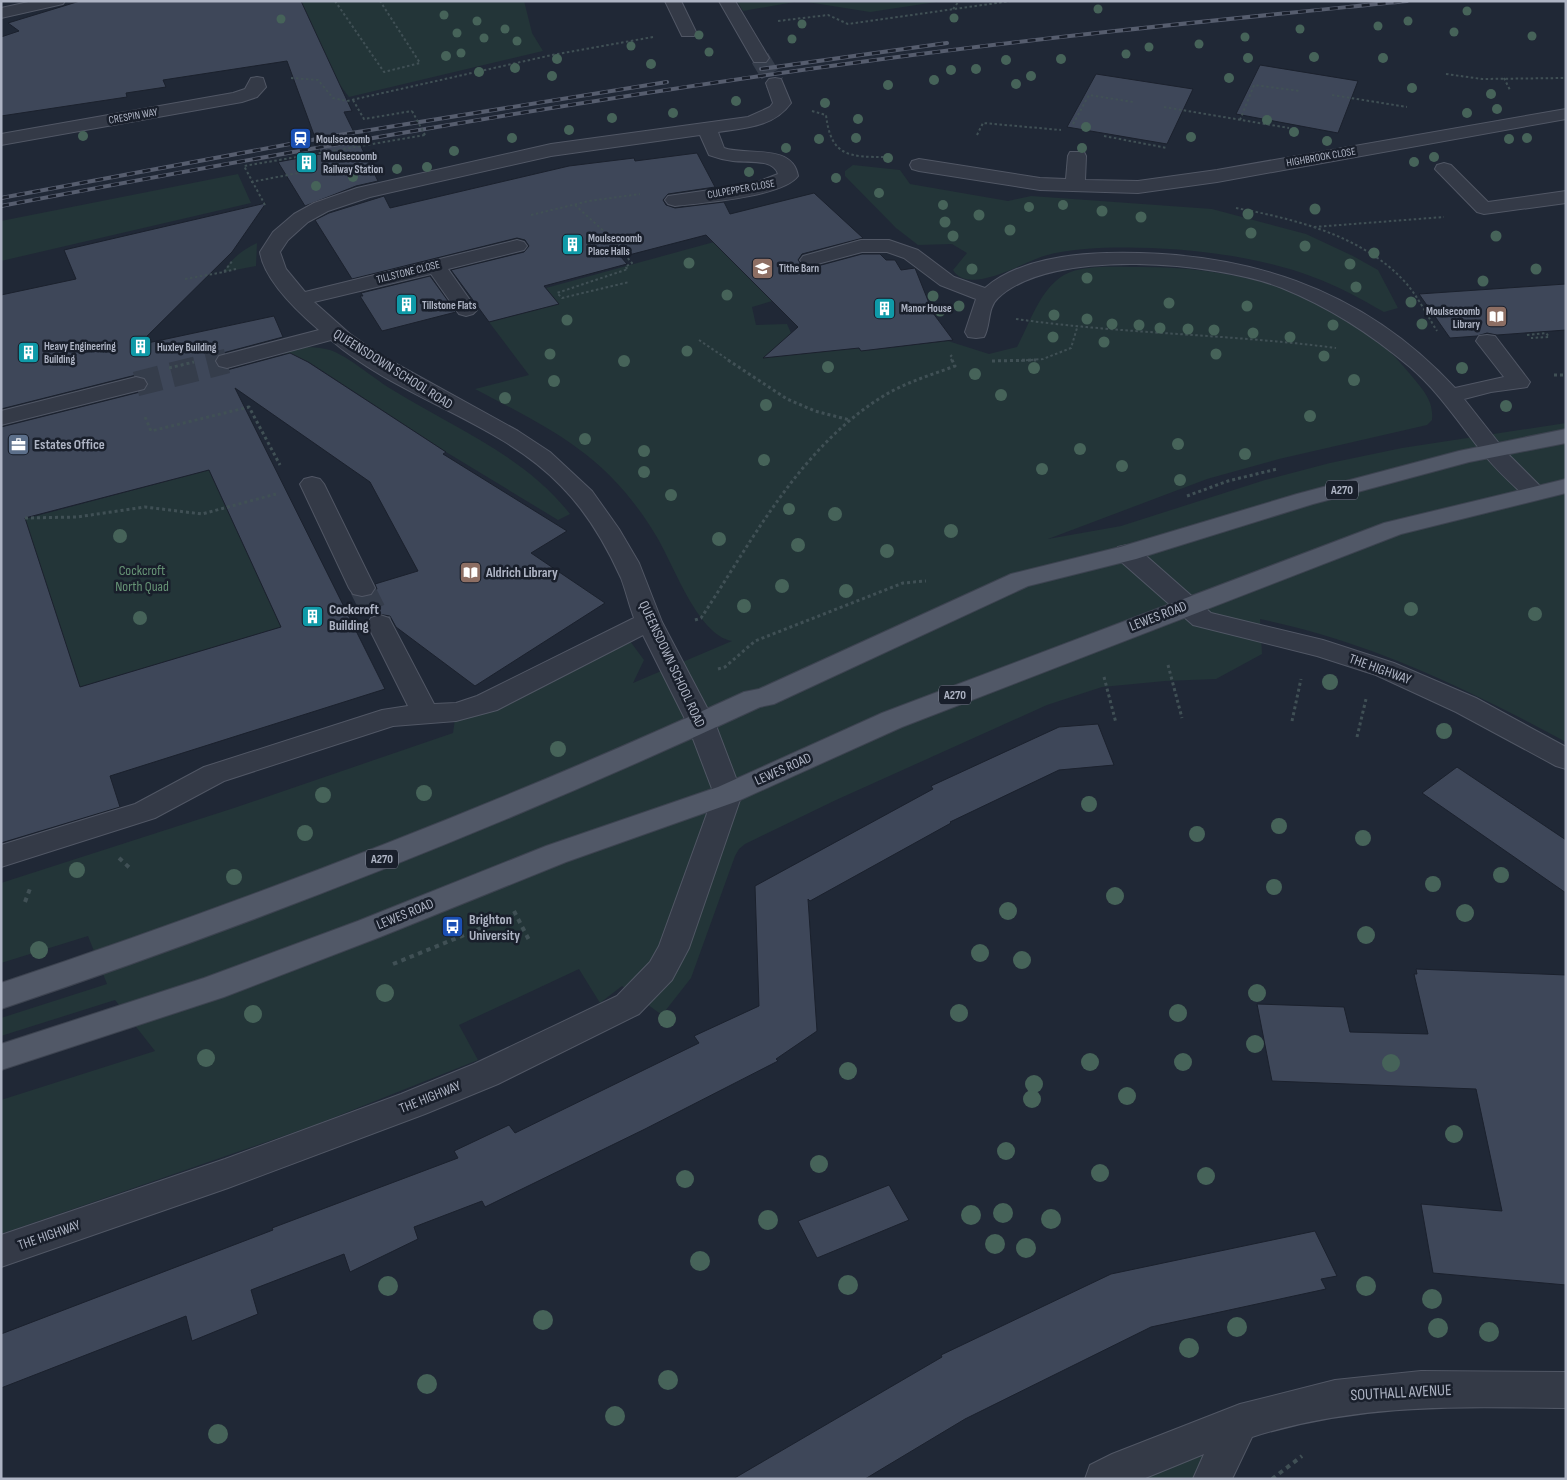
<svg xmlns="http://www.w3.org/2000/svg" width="1567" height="1480" font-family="'Sofia Sans Condensed',sans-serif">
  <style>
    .green { fill: #233538 }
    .building { fill: #3e4759; stroke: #1b212d; fill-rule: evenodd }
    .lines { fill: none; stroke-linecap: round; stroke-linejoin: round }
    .minor-tunnel-far1 { stroke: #353d4b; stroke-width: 19; stroke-dasharray: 19 9; stroke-linecap: butt }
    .minor-tunnel { stroke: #353d4b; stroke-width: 25; stroke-dasharray: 25 12; stroke-linecap: butt }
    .minor-casing { stroke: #515765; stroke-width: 2 }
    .major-casing { stroke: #3d4350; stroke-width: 2 }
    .path-far2 { stroke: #405055; stroke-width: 2; stroke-dasharray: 2.5 2.5; stroke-linecap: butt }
    .path-far1 { stroke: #405055; stroke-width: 3; stroke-dasharray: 3 3; stroke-linecap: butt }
    .path { stroke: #405055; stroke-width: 4; stroke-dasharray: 4.5 4.5; stroke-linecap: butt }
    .minor { fill: #343a47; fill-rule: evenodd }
    .major { fill: #515867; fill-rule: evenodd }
    .rail-casing { stroke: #565d6e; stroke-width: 4 }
    .rail { stroke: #191f2b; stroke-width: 2.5; stroke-dasharray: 8; stroke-linecap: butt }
    .path-bridge { stroke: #405055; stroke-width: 2; stroke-dasharray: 2.5 2.5; stroke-linecap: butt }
    .tree { fill: #466359 }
    .labels { text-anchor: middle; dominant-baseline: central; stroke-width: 5; stroke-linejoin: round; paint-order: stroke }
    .far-street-label { font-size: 11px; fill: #aeb4c4; stroke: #191f2b }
    .far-poi-label { font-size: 11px; font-weight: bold; fill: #aeb4c4; stroke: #191f2b; text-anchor: start }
    .shield { fill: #191f2b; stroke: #818796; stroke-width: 1 }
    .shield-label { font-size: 12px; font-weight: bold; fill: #aeb4c4 }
    .street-label { font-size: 14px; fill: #aeb4c4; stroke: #191f2b }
    .poi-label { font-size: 14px; font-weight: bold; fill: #aeb4c4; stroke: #191f2b; text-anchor: start }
    .park-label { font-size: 14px; fill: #669375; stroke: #191f2b }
    .near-street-label { font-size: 16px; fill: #aeb4c4; stroke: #191f2b }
  </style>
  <rect width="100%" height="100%" fill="#202836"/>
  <path class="green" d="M256,1h268l8,32 11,18 -194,46 -15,-20z
    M737,1h63l-57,10z
    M801,1h142l-73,11z
    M853,165l47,5 10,14 98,17 23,-5 181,13 94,25 47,22 25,14 20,38 -14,4c-23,-13 -46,-26 -71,-35 -64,-25 -160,-33 -228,-28 -14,1 -28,3 -41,7 -21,6 -75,40 -91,14l14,-17 -15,-9 -34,1 -22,-17 -51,-52v-5z
    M238,174l13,29 -250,58v-40z
    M714,242l58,59 -20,6 4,18 31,-1 4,9 -5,5 14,16 59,-6 2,3 87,-10 41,13 28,-7c13,-24 23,-58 47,-72 19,-10 46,-8 67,-8 102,-2 213,24 279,107 12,15 24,26 22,46l-5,5 -148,34 -72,20 -159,60 73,-13 144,-46 65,-17 72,-15 164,-25v319c-100,-54 -195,-100 -306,-123l2,35 -46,25 -51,2 -63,6 -55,18 -211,95 -91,44 -6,5 -4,7 -44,122 -29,37 -40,-29 -22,17 -21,-34 -120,56 19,35 -163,65 -314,109v-134l154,-49 -40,-51 -114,36v-18l106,-34 -19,-48 -87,27v-80l233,-75 219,-75 3,-21 168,-79 20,27 -11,23 99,-42c-35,-6 -59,-79 -77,-107 -48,-79 -102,-104 -180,-145l54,-14 -40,-53 69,-18 -12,-16z
    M257,243l-1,23 -32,6c6,-13 20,-23 33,-29z
    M281,346c15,1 34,0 49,4 18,6 43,28 61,39 61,38 133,66 179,125l-12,6 -112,-68 -137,-90 -7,-3 -16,-2z
    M209,470l72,157 -201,60 -55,-168z
    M1240,1422l-28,57h-108z"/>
  <path class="building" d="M80,1h221l51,110 -8,1 34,69 -22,5 -51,20 -27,-44 43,-8 -34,-93 -124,19 3,7 -40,6 1,4 -126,19v-79l18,-6 -11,-8z
    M1260,65l98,16 -20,52 -102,-19z
    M1096,74l97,15 -26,55 -100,-17z
    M697,153l18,34 -47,7 -5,6 3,5 9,3 49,-6 6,12 84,-21 49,45 -61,16 -4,6 4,5 8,3 52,-14h18l6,6h9l6,10 14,-2 18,45 20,27 -92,11 -2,-3 -96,10 35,-31 -92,-92 -85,22 6,7 -83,22 15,18 -70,18 -38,-52 73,-18 5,-6 -4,-6 -8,-2 -165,41 -37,-59 14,-7 55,-17 6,12 179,-42 65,-8 1,3z
    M266,203l-34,49 -94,93 136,-29 9,21 -64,17 -5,6 3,7 10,3 63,-17 18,9 138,90 -3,2 124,77 -36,22 74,50 -130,83 -79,-59 -6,-11 -12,-2 -23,-18h16l6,-7 -2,-5 43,-13 -48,-89 -135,-94 150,301 -275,87 10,31 -119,36v-416l143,-36 5,-6 -3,-7 -10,-3 -135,34v-114l75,-16 -12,-29zM209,470l72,157 -201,60 -55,-169z
    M430,276l26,36 -74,19 -22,-35h3l-2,-3z
    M1566,284v46l-69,5 -10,-2 -10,3 -27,2 -31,-44z
    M1098,724l16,41 -55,5 -109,52 1,1 -141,78 -2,-2 9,132 -41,28 2,2 -133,68 -160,78 -3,-6 -68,26 4,12 -68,33 -6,-18 -93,36 7,24 -66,27 -6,-25 -185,72v-54l272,-104 -1,-2 186,-70 -4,-7 55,-26 6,8 184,-90 -5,-7 65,-30 -4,-120 178,-97 -2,-3 128,-59z
    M1457,767l109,73v53l-144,-100z
    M1416,969l150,6v310l-133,-12 -12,-69 81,7 -26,-122 -204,-8 -15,-77 87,3 6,25 78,2 -14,-60h3z
    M889,1185l20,35 -92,38 -19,-37z
    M1315,1231l22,45 -16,3 5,10 -175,38 -186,92 -100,60h-132l209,-122 -1,-2 170,-81z"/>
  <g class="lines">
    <path class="minor-tunnel-far1" d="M760,58l15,25"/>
    <path class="minor-tunnel" d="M136,384l91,-23
      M362,588l18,36"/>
    <defs>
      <path id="minor" d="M33,1h32l-2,3 -62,14v-10z
        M665,1h16l15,31 -2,4h-12z
        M719,1h16l34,57 -3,4h-12z
        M257,77l6,1 3,9 -9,10 -15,5 -241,43v-11l232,-41 12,-4 6,-11z
        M775,78l6,1 10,24c-17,24 -46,25 -73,29l6,16c22,8 69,-5 74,28 -15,21 -97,27 -123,30l-7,-2 -3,-4 3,-4 84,-12 26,-10c-5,-16 -31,-11 -45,-13 -8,-1 -16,-3 -24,-6l-9,-20 -149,21 -181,41 -42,14 -20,11 -20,18 -8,12 6,17 19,23 212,-52 7,2 3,4 -3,4 -76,19 29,41 -4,4 -7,2 -7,-2 -28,-40 -117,28 36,32 32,22 136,75 32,21 42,39 27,38 20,34 23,59 53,101 27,71 -53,154 -17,32 -33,34 -141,70 -73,30 -197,74 -227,79v-32l224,-76 176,-65 73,-30 143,-68 33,-34 9,-16 55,-152 -27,-71 -44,-88 -146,75 -41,11 -63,5 -169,55 -69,37 -154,49v-22l134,-41 69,-37 178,-57 26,-4 -41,-82 4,-6 9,-3 9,3 45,86 22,-1 21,-7 157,-78c-5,-13 -8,-27 -13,-40 -15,-33 -34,-66 -60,-92 -62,-65 -162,-87 -230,-146l-104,28 -8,-2 -3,-5 3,-5 100,-26c-21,-18 -55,-50 -59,-78l13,-20 21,-18 20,-11 43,-15 194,-44 197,-27 22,-10 3,-4 -7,-20 3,-4z
        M1566,109v10l-349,63 -79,11 -98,-3 -121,-19 -7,-2 -2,-4 2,-4 7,-2 121,19 26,1 2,-23 2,-4h14l2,4 -1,24 53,1 79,-11z
        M1444,163l7,2 37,37 78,-11v12l-82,11 -7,-2 -42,-43 2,-4z
        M861,240h28l29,10 36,27 31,11c31,-27 83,-34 122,-35 135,-3 254,33 348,135l49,-11 -28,-36 3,-5 8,-1 8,1 35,46 -3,5 -36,5 -27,7 41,52 42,42 -4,5 -8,2 -8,-2c-16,-15 -32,-29 -45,-46 -24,-30 -43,-60 -72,-85 -39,-33 -81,-60 -128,-79 -65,-26 -230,-41 -284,10 -11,10 -7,27 -14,39l-8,1 -8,-1 -3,-5 11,-33 -36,-14 -36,-27 -17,-6h-25l-52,14 -7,-2 -3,-4 3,-4z
        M136,377l8,2 3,5 -3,5 -143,36v-14z
        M312,477l8,2 4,5 51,104 -4,6 -9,2 -9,-2 -4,-6 -49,-104 4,-5z
        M1127,545l9,2 75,66 112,27 71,23 82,35 90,49v22l-10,-3 -100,-54 -80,-37 -59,-19 -124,-31 -75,-66 -3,-6 3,-6z
        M1421,1371l145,1v36c-111,-1 -207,-5 -314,29l-20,42h-39l11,-25 -61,25h-58l5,-14 22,-11 128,-50 95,-24z"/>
      <path id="major" d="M1566,429v14l-97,19 -156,42 -177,55 -108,27 -254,118 -14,3c-247,115 -500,215 -759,302v-26c253,-85 501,-180 743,-291l15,-3 252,-115 109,-27 177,-53 162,-43z
        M1566,479v14l-165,41 -499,193 -164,74 -172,61 -186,75 -156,60 -223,73v-26l203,-66 154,-57 188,-75 172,-59 164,-74 502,-190z"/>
    </defs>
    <use href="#minor" class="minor-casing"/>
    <use href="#major" class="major-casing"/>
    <path class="path-far2" d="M335,1l49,71 36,-9 -40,-62
      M953,9l6,-8
      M778,21l50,-6 20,9 163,-23
      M1446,74l36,5 84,-1
      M291,78l27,2 15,18 14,3 205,-46 101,-18
      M1504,78l6,12
      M1332,95l75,12
      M353,100l11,19 48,-8
      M1164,107l125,21
      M812,111l14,4c5,42 23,42 61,42
      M1240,120l14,-35 46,6
      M1073,124l16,-29 44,7
      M977,135l6,-12 78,7
      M1104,136l63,12
      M251,182l58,-11 -1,-3
      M265,205l-21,-39 181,-31
      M575,205l32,29 25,29 -7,4 3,2 -71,24 5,5 67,-16
      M1236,208c59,11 128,28 170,75 12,14 21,32 31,48
      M531,215l58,-14 51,-7
      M1314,227l130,-10
      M224,272l12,-3
      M185,279l39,-7 9,-12
      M1016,319c106,15 214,15 320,29
      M1527,335l19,-2 3,4 -18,1
      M699,340l31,21
      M952,355l-2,2 2,4
      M1016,361l27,-2 28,-11 6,-20"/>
    <path class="path-far1" d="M728,360l59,39 28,12 35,9
      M992,361l44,-1
      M169,368l25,-6
      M1554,375h12
      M145,417l6,14 98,-24 31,58
      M1187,496l41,-15 49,-12
      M25,518l52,-1 68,-10 57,7 74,-20
      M695,620l6,-2c53,-80 100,-172 184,-223 22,-13 46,-20 70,-29l-3,-6
      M1168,665l14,53
      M718,669l7,-2 30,-26 148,-58 23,-2
      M1104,677l12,46
      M1292,721l9,-42
      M1357,737l9,-38"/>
    <path class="path" d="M119,858l13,12
      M25,902l6,-16
      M514,911l16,31
      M393,964l91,-37
      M1272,1479l30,-23"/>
    <use href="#minor" class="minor"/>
    <use href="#major" class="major"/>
    <defs>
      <path id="rail" d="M761,69l186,-26
        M1,198l332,-62 334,-54
        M1,206c290,-55 581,-107 874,-146 177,-24 354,-41 532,-59"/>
    </defs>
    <use href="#rail" class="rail-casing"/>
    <use href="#rail" class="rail"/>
    <path class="path-bridge" d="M412,111l13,24"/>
  </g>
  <g class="tree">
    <circle cx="1098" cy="9" r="4.5"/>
    <circle cx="1467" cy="11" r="4.5"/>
    <circle cx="444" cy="15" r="4.5"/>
    <circle cx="954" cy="18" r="4.5"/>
    <circle cx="281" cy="19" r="4.5"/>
    <circle cx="477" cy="21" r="4.5"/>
    <circle cx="1408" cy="21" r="4.5"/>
    <circle cx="802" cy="24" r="4.5"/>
    <circle cx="1378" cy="26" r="4.5"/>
    <circle cx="505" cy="29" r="4.5"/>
    <circle cx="1300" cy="29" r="4.5"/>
    <circle cx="1454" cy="32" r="4.5"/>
    <circle cx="457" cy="33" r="4.5"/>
    <circle cx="699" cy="35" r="4.5"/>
    <circle cx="1532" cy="36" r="4.5"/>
    <circle cx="1245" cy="37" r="4.5"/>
    <circle cx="484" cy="38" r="4.5"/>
    <circle cx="792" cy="39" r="4.5"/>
    <circle cx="517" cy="41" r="4.5"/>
    <circle cx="1199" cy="44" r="4.5"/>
    <circle cx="631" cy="46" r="4.5"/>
    <circle cx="1149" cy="47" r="4.5"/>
    <circle cx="709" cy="52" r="4.5"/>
    <circle cx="461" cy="53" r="4.5"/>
    <circle cx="1126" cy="54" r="4.5"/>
    <circle cx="446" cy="56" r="5"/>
    <circle cx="1314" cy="57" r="5"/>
    <circle cx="1248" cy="58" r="5"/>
    <circle cx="1383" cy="58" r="5"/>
    <circle cx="557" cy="59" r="5"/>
    <circle cx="1061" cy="59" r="5"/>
    <circle cx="1006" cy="60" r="5"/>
    <circle cx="651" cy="64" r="5"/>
    <circle cx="515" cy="68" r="5"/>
    <circle cx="976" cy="69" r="5"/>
    <circle cx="951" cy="70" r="5"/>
    <circle cx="479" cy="72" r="5"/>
    <circle cx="552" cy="76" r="5"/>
    <circle cx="1031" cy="76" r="5"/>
    <circle cx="1229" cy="78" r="5"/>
    <circle cx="934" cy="80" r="5"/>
    <circle cx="1016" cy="84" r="5"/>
    <circle cx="888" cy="85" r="5"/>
    <circle cx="1412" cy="88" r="5"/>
    <circle cx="1491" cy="94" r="5"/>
    <circle cx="736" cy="101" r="5"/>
    <circle cx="825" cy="103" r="5"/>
    <circle cx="1497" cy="109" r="5"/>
    <circle cx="673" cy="113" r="5"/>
    <circle cx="1467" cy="113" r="5"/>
    <circle cx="612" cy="118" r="5"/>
    <circle cx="858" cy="119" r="5"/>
    <circle cx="1267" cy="120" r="5"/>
    <circle cx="1086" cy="127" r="5"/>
    <circle cx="569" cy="130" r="5"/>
    <circle cx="1294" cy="132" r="5"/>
    <circle cx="83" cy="136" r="5"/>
    <circle cx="1191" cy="137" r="5"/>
    <circle cx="512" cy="138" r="5"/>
    <circle cx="856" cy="138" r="5"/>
    <circle cx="1527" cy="138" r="5"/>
    <circle cx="819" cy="139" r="5"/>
    <circle cx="1509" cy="139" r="5"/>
    <circle cx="1327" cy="141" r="5"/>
    <circle cx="786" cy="148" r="5"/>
    <circle cx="1082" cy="148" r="5"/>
    <circle cx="454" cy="151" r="5"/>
    <circle cx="1434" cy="157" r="5"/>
    <circle cx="888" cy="158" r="5"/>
    <circle cx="1414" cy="162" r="5"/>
    <circle cx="427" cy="167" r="5"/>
    <circle cx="397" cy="169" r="5"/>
    <circle cx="749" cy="172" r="5"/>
    <circle cx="353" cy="177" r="5"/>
    <circle cx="836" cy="178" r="5"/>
    <circle cx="316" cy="186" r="5"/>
    <circle cx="879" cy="193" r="5"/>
    <circle cx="943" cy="205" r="5"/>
    <circle cx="1063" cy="205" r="5"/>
    <circle cx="1029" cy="207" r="5"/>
    <circle cx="1315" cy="209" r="5.5"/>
    <circle cx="1102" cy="211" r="5.5"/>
    <circle cx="1248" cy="214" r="5.5"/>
    <circle cx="979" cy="215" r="5.5"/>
    <circle cx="1141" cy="217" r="5.5"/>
    <circle cx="945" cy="222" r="5.5"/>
    <circle cx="1010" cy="230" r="5.5"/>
    <circle cx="1251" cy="233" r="5.5"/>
    <circle cx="953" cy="236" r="5.5"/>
    <circle cx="1496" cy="236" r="5.5"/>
    <circle cx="1305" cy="246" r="5.5"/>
    <circle cx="1374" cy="253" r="5.5"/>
    <circle cx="689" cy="263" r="5.5"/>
    <circle cx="1350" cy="264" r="5.5"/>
    <circle cx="972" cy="269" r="5.5"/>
    <circle cx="1536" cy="269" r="5.5"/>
    <circle cx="1087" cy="278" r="5.5"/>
    <circle cx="1483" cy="281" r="5.5"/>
    <circle cx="1356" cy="287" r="5.5"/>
    <circle cx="727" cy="295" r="5.5"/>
    <circle cx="933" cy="296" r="5.5"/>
    <circle cx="1411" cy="302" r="5.5"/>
    <circle cx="1169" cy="303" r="5.5"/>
    <circle cx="959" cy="306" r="5.5"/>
    <circle cx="1247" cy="306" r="5.5"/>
    <circle cx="940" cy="311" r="5.5"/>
    <circle cx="1054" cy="315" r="5.5"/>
    <circle cx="1087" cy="319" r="5.5"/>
    <circle cx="567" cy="320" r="5.5"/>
    <circle cx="1112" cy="324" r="5.5"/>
    <circle cx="1422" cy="324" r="5.5"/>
    <circle cx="1139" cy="325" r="5.5"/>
    <circle cx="1333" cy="325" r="5.5"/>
    <circle cx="1160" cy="328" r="5.5"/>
    <circle cx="1188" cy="329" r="5.5"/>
    <circle cx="1214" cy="330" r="5.5"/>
    <circle cx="1253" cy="333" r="5.5"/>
    <circle cx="1053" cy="337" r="5.5"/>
    <circle cx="1290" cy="337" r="5.5"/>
    <circle cx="1104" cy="342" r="5.5"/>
    <circle cx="687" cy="351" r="5.5"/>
    <circle cx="550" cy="354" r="5.5"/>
    <circle cx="1216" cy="354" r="5.5"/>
    <circle cx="1324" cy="356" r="5.5"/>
    <circle cx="624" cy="361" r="6"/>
    <circle cx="828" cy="367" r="6"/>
    <circle cx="1034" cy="368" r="6"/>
    <circle cx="1462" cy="368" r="6"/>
    <circle cx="975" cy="374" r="6"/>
    <circle cx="1354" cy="380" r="6"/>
    <circle cx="554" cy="381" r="6"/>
    <circle cx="1001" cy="395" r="6"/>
    <circle cx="505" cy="398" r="6"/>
    <circle cx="766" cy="405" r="6"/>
    <circle cx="1506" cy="406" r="6"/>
    <circle cx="1310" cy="416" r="6"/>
    <circle cx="585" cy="439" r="6"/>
    <circle cx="1178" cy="444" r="6"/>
    <circle cx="1080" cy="449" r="6"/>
    <circle cx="644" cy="451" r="6"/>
    <circle cx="1245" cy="454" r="6"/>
    <circle cx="764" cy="460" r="6"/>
    <circle cx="1122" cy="466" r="6"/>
    <circle cx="1042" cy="469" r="6"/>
    <circle cx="644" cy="472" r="6"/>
    <circle cx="1180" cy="480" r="6"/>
    <circle cx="671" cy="495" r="6"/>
    <circle cx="789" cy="509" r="6"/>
    <circle cx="835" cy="514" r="7"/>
    <circle cx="951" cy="531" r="7"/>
    <circle cx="120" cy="536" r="7"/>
    <circle cx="719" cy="539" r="7"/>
    <circle cx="798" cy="545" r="7"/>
    <circle cx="887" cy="551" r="7"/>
    <circle cx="782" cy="586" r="7"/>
    <circle cx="846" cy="591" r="7"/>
    <circle cx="744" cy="606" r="7"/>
    <circle cx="1411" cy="609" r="7"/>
    <circle cx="1535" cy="614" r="7"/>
    <circle cx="140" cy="618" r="7"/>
    <circle cx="1330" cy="682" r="8"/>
    <circle cx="1444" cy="731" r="8"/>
    <circle cx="558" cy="749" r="8"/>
    <circle cx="424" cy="793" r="8"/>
    <circle cx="323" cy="795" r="8"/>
    <circle cx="1089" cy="804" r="8"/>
    <circle cx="1279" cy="826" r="8"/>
    <circle cx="305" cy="833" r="8"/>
    <circle cx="1197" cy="834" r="8"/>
    <circle cx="1363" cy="838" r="8"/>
    <circle cx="77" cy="870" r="8"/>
    <circle cx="1501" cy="875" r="8"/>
    <circle cx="234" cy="877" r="8"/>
    <circle cx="1433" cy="884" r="8"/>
    <circle cx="1274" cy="887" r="8"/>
    <circle cx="1115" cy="896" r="9"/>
    <circle cx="1008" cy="911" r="9"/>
    <circle cx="1465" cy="913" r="9"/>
    <circle cx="1366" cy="935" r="9"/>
    <circle cx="39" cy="950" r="9"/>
    <circle cx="980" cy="953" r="9"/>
    <circle cx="1022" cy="960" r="9"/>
    <circle cx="385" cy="993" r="9"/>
    <circle cx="1257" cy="993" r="9"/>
    <circle cx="959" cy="1013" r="9"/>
    <circle cx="1178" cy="1013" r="9"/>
    <circle cx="253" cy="1014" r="9"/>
    <circle cx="667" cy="1019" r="9"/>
    <circle cx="1255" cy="1044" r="9"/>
    <circle cx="206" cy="1058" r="9"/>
    <circle cx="1090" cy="1062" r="9"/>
    <circle cx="1183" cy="1062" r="9"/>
    <circle cx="1391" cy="1063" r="9"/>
    <circle cx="848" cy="1071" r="9"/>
    <circle cx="1034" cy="1084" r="9"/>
    <circle cx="1127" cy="1096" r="9"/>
    <circle cx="1032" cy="1099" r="9"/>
    <circle cx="1454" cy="1134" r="9"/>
    <circle cx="1006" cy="1151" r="9"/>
    <circle cx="819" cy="1164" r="9"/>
    <circle cx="1100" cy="1173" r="9"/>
    <circle cx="1206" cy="1176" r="9"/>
    <circle cx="685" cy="1179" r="9"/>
    <circle cx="1003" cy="1213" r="10"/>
    <circle cx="971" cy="1215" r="10"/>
    <circle cx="1051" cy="1219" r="10"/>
    <circle cx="768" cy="1220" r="10"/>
    <circle cx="995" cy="1244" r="10"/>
    <circle cx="1026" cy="1248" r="10"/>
    <circle cx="700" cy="1261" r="10"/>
    <circle cx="848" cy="1285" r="10"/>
    <circle cx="388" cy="1286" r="10"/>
    <circle cx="1366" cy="1286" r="10"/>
    <circle cx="1432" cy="1299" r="10"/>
    <circle cx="543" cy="1320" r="10"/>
    <circle cx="1237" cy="1327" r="10"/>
    <circle cx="1438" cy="1328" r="10"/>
    <circle cx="1489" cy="1332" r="10"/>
    <circle cx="1189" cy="1348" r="10"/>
    <circle cx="668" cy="1380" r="10"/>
    <circle cx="427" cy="1384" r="10"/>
    <circle cx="615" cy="1416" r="10"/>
    <circle cx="218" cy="1434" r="10"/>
  </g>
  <defs>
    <symbol id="station-square" viewBox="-11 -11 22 22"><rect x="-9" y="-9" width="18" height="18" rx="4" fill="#1a4fb4" stroke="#191f2b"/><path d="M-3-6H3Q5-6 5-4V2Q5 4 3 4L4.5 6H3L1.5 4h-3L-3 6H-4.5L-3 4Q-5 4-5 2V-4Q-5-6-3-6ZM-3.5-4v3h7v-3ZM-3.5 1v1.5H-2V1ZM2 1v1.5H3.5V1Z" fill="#fff"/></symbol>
    <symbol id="building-square" viewBox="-11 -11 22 22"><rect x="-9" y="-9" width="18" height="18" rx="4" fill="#0f9aa8" stroke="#191f2b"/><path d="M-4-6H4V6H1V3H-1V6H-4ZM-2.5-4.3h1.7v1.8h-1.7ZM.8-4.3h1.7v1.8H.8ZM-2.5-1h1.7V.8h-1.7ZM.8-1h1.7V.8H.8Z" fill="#fff"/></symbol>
    <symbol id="school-square" viewBox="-11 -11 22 22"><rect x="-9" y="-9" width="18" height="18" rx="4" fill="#8d6e63" stroke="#191f2b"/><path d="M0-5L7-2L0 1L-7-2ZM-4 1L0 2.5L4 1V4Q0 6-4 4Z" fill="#fff"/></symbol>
    <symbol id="library-square" viewBox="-11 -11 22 22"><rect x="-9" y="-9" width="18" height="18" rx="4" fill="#8d6e63" stroke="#191f2b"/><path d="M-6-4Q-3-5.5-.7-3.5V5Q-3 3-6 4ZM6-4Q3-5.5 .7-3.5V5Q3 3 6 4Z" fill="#fff"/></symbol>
    <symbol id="office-square" viewBox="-11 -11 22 22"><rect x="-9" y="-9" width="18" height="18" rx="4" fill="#5c6f8a" stroke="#191f2b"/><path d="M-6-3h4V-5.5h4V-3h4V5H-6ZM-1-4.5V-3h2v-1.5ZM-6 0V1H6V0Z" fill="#fff"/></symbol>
    <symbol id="bus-square" viewBox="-11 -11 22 22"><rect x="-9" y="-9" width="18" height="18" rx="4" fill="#1a4fb4" stroke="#191f2b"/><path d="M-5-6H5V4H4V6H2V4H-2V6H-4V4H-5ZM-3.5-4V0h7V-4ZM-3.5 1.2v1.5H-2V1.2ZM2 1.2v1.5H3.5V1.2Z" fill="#fff"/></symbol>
  </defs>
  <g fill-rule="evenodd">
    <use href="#station-square" x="288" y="126" width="25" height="25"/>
    <use href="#building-square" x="294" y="150" width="25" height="25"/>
    <use href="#building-square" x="560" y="232" width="25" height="25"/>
    <use href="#school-square" x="750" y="256" width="25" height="25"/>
    <use href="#building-square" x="394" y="292" width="25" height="25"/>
    <use href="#building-square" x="872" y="296" width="25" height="25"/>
    <use href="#library-square" x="1484" y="304" width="25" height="25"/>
    <use href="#building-square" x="128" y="334" width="25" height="25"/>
    <use href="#building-square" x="16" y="340" width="25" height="25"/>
    <use href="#office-square" x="6" y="432" width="25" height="25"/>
    <use href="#library-square" x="458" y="560" width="25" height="25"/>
    <use href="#building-square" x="300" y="604" width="25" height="25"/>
    <use href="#bus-square" x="440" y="914" width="25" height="25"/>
  </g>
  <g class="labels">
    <g class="far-street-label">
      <text transform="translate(133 116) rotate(-10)">CRESPIN WAY</text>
      <text transform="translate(1321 157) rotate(-10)">HIGHBROOK CLOSE</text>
      <text transform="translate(741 189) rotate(-10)">CULPEPPER CLOSE</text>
      <text transform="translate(408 272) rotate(-14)">TILLSTONE CLOSE</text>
    </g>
    <g class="far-poi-label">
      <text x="316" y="139">Moulsecoomb</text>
      <text x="323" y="156">Moulsecoomb<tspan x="323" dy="13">Railway Station</tspan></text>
      <text x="588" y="238">Moulsecoomb<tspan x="588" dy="13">Place Halls</tspan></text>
      <text x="779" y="268">Tithe Barn</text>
      <text x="422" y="305">Tillstone Flats</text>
      <text x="901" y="308">Manor House</text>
      <text x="1480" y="311" text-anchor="end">Moulsecoomb<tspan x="1480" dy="13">Library</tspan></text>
      <text x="44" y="346">Heavy Engineering<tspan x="44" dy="13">Building</tspan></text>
      <text x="157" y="347">Huxley Building</text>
    </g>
    <g class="shield">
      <rect x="1326" y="480.5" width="32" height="19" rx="4"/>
      <rect x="939" y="685.5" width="32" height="19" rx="4"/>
      <rect x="366" y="849.5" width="32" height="19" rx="4"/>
    </g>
    <g class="shield-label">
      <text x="1342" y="490">A270</text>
      <text x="955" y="695">A270</text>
      <text x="382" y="859">A270</text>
    </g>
    <g class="street-label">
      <text transform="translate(393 369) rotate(32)">QUEENSDOWN SCHOOL ROAD</text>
      <text transform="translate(1158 616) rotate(-21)">LEWES ROAD</text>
      <text transform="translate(672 664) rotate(65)">QUEENSDOWN SCHOOL ROAD</text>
      <text transform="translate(1380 669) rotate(20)">THE HIGHWAY</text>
      <text transform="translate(783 769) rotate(-24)">LEWES ROAD</text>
      <text transform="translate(405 914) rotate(-22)">LEWES ROAD</text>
      <text transform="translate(430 1097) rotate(-22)">THE HIGHWAY</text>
      <text transform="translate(49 1235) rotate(-19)">THE HIGHWAY</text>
    </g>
    <g class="poi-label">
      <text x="34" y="444">Estates Office</text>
      <text x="486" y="572">Aldrich Library</text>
      <text x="329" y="609">Cockcroft<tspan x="329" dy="16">Building</tspan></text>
      <text x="469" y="919">Brighton<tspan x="469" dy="16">University</tspan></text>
    </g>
    <g class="park-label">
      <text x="142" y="570">Cockcroft<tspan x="142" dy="16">North Quad</tspan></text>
    </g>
    <g class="near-street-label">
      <text transform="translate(1401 1393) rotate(-3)">SOUTHALL AVENUE</text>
    </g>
  </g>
  <rect width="1567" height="1480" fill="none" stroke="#aeb4c4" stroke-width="5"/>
</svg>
